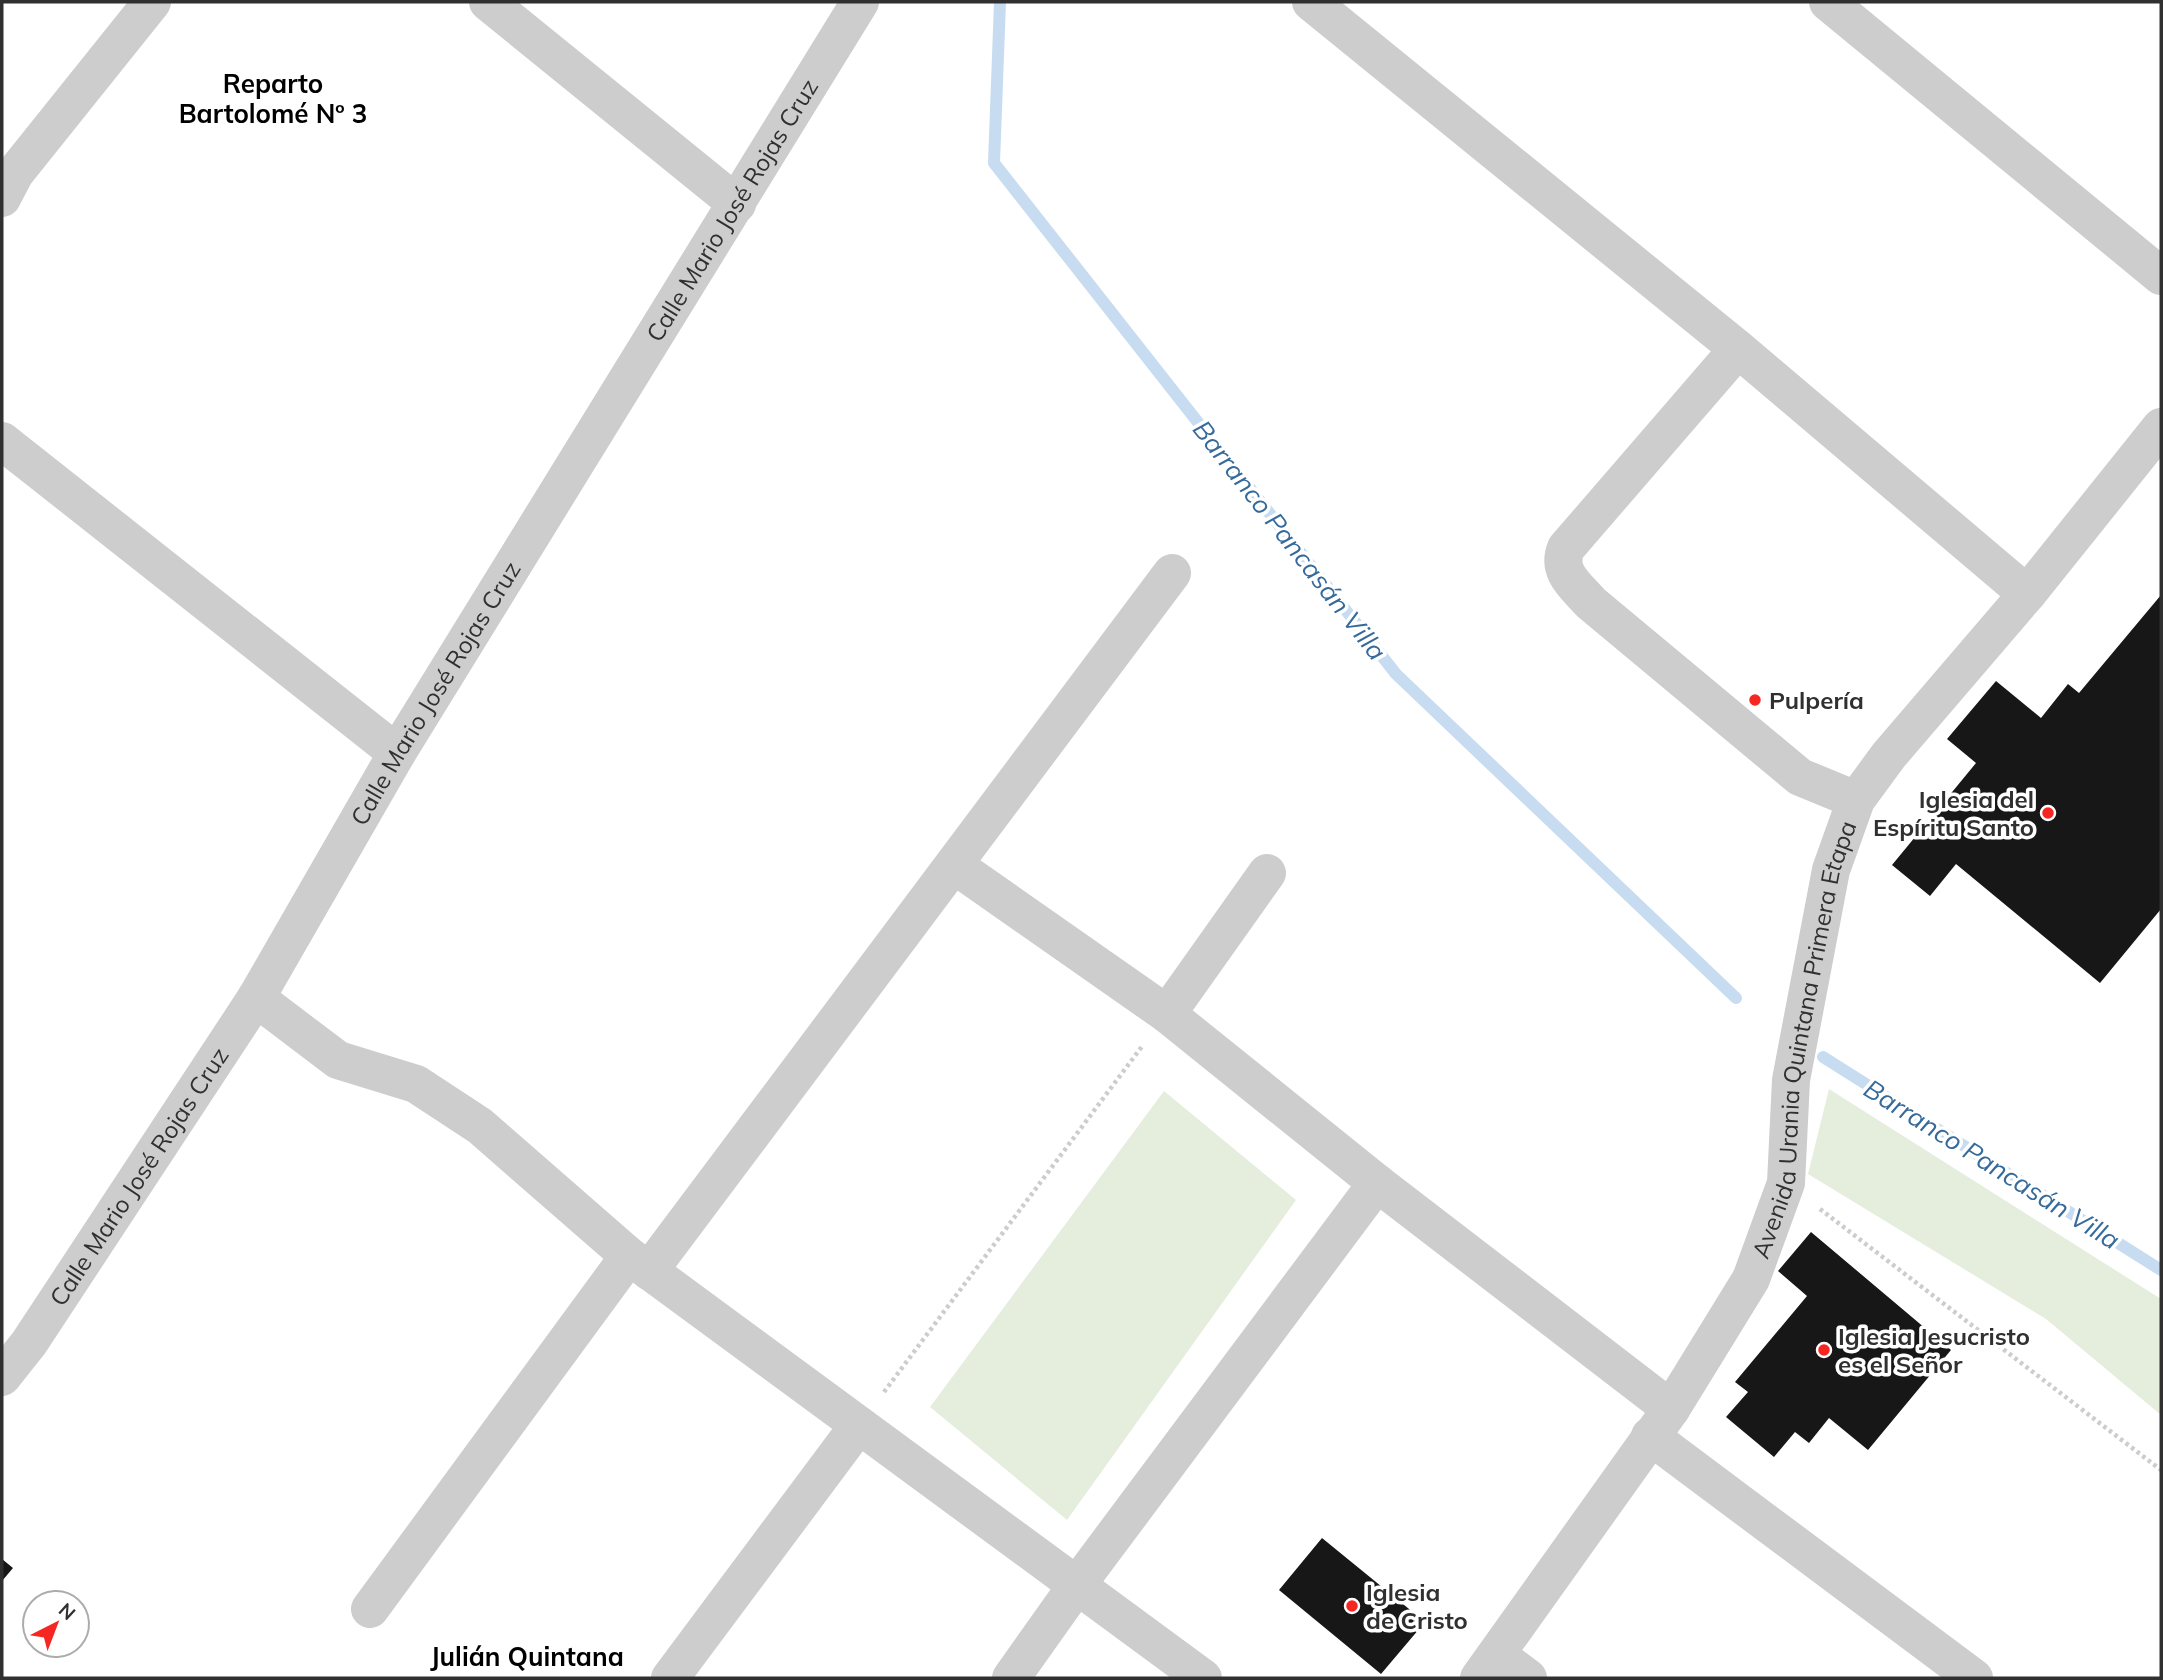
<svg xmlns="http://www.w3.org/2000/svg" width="2163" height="1680" font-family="Mulish,sans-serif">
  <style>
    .green { fill: #e5eedd }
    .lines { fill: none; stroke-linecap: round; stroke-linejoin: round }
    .stream { stroke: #c7dcf0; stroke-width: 12 }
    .building { fill: #171717 }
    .path { stroke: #cdcdcd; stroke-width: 4.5; stroke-dasharray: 3.5 3.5; stroke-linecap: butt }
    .minor { stroke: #cdcdcd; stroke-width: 38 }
    .poi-dot { fill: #f62723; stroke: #fff; stroke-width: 2.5 }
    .labels { text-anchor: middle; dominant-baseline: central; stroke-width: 7; stroke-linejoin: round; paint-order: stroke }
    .street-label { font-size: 24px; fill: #303030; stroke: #fff }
    .poi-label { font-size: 24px; font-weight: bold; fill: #303030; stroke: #fff; text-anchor: start }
    .neighbourhood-label { font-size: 26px; font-weight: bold; fill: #000; stroke: #fff }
    .water-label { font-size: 26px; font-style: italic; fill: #356a9b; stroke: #fff }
  </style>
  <rect width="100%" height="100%" fill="#fff"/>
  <path class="green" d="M1829,1089l332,210v116l-115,-96 -238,-145z
    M1164,1091l132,109 -229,320 -137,-113z"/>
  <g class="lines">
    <path class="stream" d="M1000,2l-6,161 402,511 340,324
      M1823,1057l338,213"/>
  </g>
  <path class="building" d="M2161,595v314l-61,74 -144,-119 -26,32 -38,-31 84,-102 -29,-24 49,-58 45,37 27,-34 11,9z
    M1811,1232l140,118 -83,100 -39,-32 -20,25 -14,-11 -21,25 -48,-40 22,-25 -13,-10 72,-86 -29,-25z
    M1322,1538l103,84 -44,52 -102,-84z
    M2,1559l11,9 -11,13z"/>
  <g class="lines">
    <path class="path" d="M1820,1209l341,261
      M884,1392l259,-347"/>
    <g class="minor">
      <path d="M488,2l249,202"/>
      <path d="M1311,2l427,347 289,245"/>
      <path d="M1828,2l333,274"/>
      <path d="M2,198l13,-25 137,-171"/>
      <path d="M1738,349l-172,199c-10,24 10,38 25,55l209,174 56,23"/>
      <path d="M2,441l395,312"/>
      <path d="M954,865l213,149 210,169 294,226"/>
      <path d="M256,998l82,62 78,24 64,42 149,130 574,422"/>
      <path d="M1167,1014l100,-141"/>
      <path d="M649,1271l523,-698"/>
      <path id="s1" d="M2,1377l27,-34 227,-345 141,-245 463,-751"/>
      <path d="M1650,1436l324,242"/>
      <path d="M370,1609l259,-353"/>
      <path d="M1497,1655l31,23"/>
      <path d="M670,1678l188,-252"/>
      <path d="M1011,1678l66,-93 300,-402"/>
      <path id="s2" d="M1479,1678l192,-269 80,-130 35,-96 5,-103 40,-210 25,-70 33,-45 138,-161 134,-167"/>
    </g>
  </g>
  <g class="poi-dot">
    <circle cx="1755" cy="700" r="7"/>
    <circle cx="2048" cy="813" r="7"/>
    <circle cx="1824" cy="1350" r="7"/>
    <circle cx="1352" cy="1606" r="7"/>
  </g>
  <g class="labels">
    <g class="street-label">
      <text stroke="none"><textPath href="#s1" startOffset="1377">Calle Mario José Rojas Cruz</textPath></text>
      <text stroke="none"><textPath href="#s1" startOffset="810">Calle Mario José Rojas Cruz</textPath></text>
      <text stroke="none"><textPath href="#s2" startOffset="730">Avenida Urania Quintana Primera Etapa</textPath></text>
      <text stroke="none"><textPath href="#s1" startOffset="243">Calle Mario José Rojas Cruz</textPath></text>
    </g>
    <g class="poi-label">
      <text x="1769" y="700">Pulpería</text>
      <text x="2034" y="799" text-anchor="end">Iglesia del<tspan x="2034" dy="28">Espíritu Santo</tspan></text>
      <text x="1838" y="1336">Iglesia Jesucristo<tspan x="1838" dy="28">es el Señor</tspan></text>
      <text x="1366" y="1592">Iglesia<tspan x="1366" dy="28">de Cristo</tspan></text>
    </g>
    <g class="neighbourhood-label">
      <text x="273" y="83">Reparto<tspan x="273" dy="30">Bartolomé Nº 3</tspan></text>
      <text x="527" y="1656">Julián Quintana</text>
    </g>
    <g class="water-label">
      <text transform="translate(1290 540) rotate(52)">Barranco Pancasán Villa</text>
      <text transform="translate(1992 1164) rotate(32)">Barranco Pancasán Villa</text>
    </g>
  </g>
  <rect width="2163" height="1680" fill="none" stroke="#303030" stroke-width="7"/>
  <g transform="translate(56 1624) rotate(42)"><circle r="33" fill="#ffffff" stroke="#acacac" stroke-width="2"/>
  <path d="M0-5L12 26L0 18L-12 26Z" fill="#f62723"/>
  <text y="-10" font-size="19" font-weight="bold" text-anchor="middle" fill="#303030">N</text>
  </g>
</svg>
